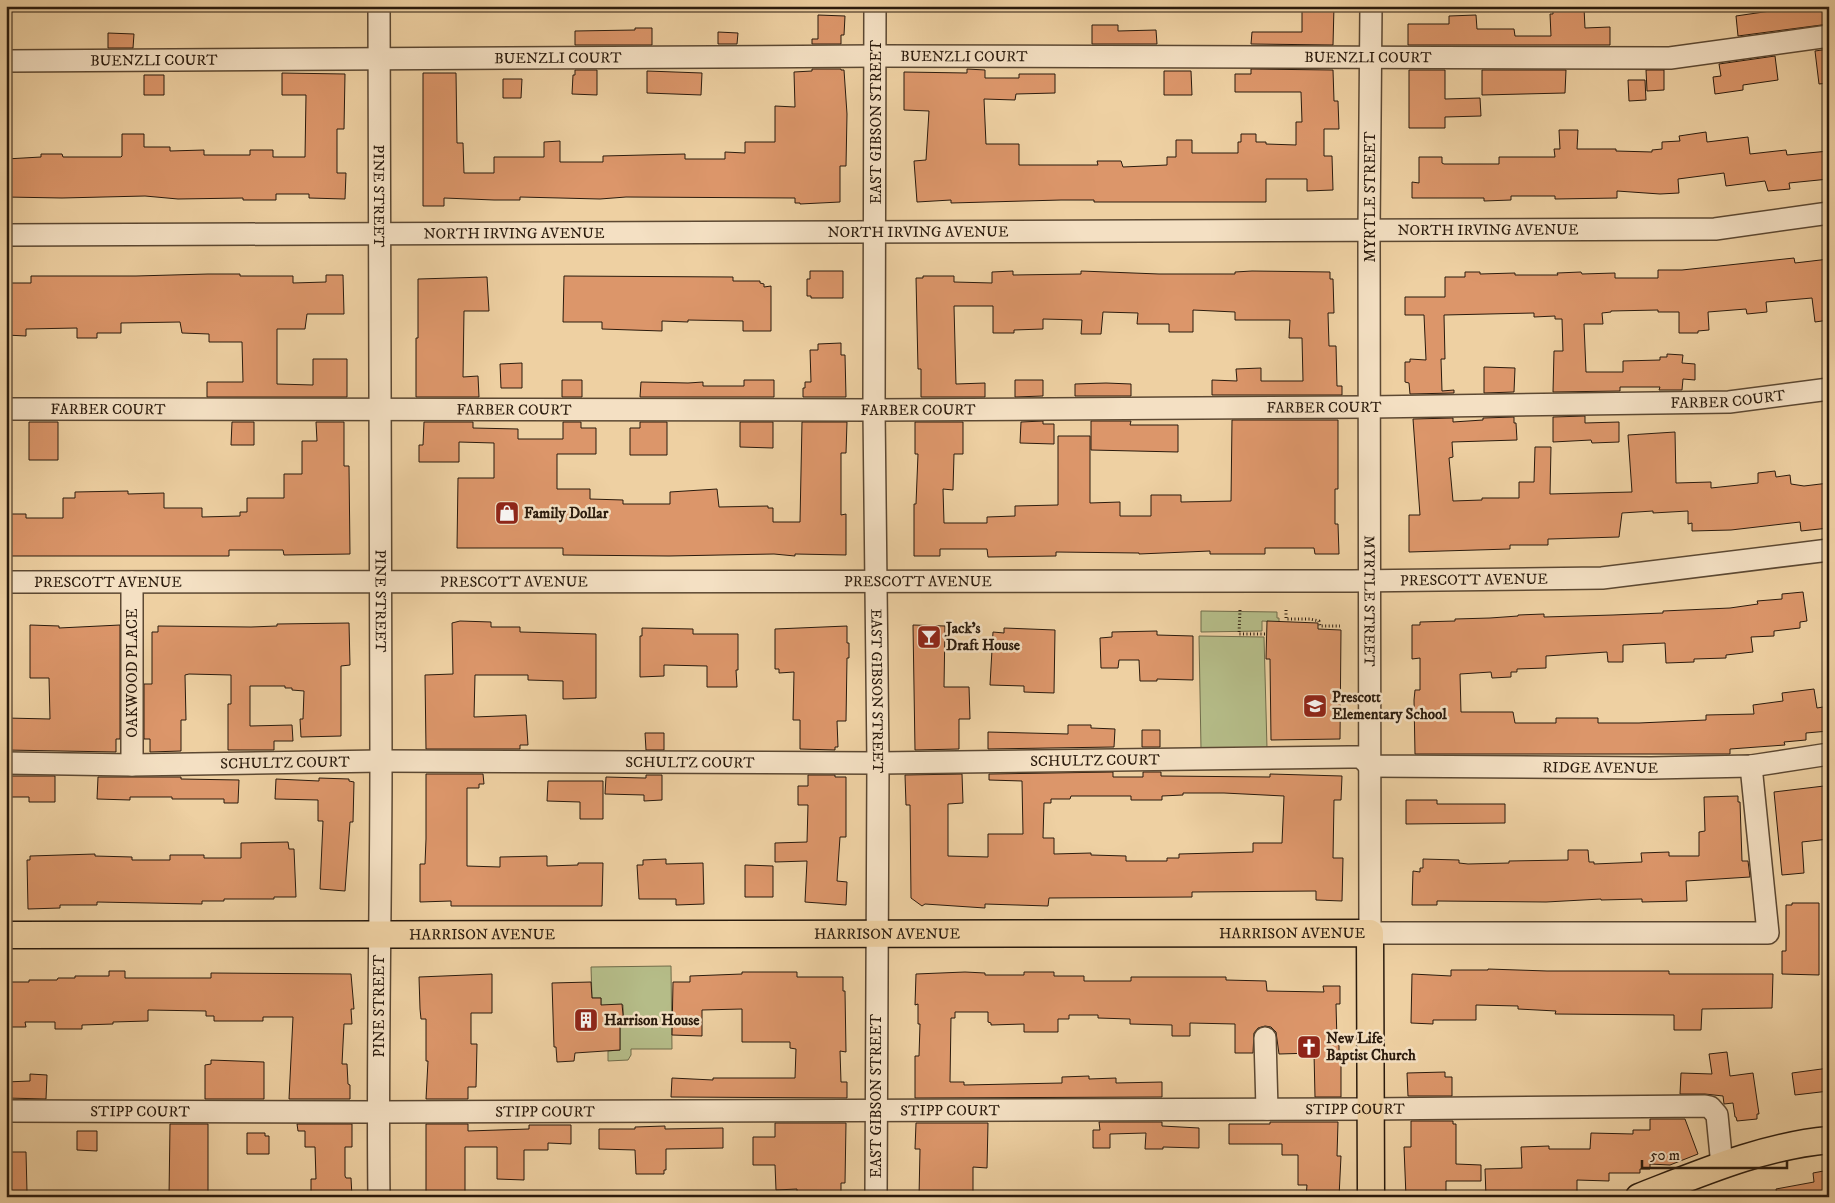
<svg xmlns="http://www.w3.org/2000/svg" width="1835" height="1203" font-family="'IM FELL DW Pica',serif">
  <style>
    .green { fill: #b5bc88; stroke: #706c4a }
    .building { fill: #dc966a; stroke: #2b1b0d; fill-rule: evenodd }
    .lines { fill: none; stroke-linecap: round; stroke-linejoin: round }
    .minor-casing { stroke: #5c4832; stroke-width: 24 }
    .major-casing { stroke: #2b1b0d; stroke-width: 29 }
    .path { stroke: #2b1b0d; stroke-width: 3; stroke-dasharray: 1 2.5; stroke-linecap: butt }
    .minor { stroke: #f4e0c3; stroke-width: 21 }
    .major { stroke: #eed0a2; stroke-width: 26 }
    .labels { text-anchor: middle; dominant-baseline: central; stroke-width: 5; stroke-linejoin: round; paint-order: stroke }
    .street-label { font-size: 15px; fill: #2b1b0d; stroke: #f4e0c3 }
    .poi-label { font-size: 15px; font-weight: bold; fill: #2b1b0d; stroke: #f4e0c3; text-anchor: start }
  </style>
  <rect width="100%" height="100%" fill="#eed0a2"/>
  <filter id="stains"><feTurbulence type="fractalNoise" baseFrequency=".004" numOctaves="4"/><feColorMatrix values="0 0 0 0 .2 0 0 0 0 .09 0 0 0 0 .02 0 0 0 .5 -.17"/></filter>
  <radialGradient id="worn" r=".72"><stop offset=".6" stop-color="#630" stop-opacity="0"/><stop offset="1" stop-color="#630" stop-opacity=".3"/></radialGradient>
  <path class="green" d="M1201,611l76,1v6h2v4l-17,-1v10l-61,1z
    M1199,636l65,1 3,111 -66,1z
    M671,966l1,83h-41v6l-3,5 -20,1v-10l12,-1v-25h4l-1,-20 -22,1v-8h-9l-1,-31z"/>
  <path class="building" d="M1302,6h32l-1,39 -82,-1 1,-12h50z
    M1805,6h24v18l-91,12 -2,-20z
    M1575,7l9,1 1,20 25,-1v18h-202v-21h41v-8l27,-1 1,14h37l1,7h36l-1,-22h3v-5z
    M818,15l27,1 -1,19h-3v9h-29v-5h6z
    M1092,25h26v6l38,-1 1,14h-65z
    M635,28h17v17h-77v-14l60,-1z
    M718,32l20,1 -1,11h-19z
    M108,33l26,1 -1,14h-25z
    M1829,49v34l-10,1 -4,-33z
    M1775,56l3,24 -35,5v5l-28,4 -2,-17 8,-1 -2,-12z
    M812,69h29v1h3l3,44 -1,52h-6v36l-40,2v-1h-5v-5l-169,-1 -26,2 -80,-2v3h-26l-50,-2v8h-21v-133h33l1,70h6l1,30h30v-16h50v-15l16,-1v21h43v-6l82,-2v5h40v-7l20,1v-11h30v-36l20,1 -1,-35 18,-1z
    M967,69l18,1v8h34v-4h36v19l-39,1 -1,6 -31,-1 2,45h33v21h79l-1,-4h24l2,6 44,-2v-8h9v-17h16v13h46v-11h3v-8h15v8h10v2l30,1v-23h6l-1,-30h-66v-18h16v-5l82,1 1,31h4l1,28h-15v27h8l1,34 -26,1v-12h-41v23h-172v-2h-33l-110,3v-3l-34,2 -3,-41 12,-1 3,-49 -25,-1v-38l63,1z
    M575,70h22v25l-25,-1 1,-19h2z
    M1409,70h36v29l35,-1 1,18 -36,1v11h-36z
    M1482,70h84l-1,23 -83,2z
    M1646,70h18v20l-17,1z
    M647,71l55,2 -1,22 -54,-2z
    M1164,71h27l1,24h-28z
    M282,73l63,1 -1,55h-7v44h9l-1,26 -36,-1v-4h-33v6h-33v-2l-65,1 -33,-3 -83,2 -56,-1v-38l35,-2v-3h21l1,3h58l1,-1v-22h22v13h26v4l34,-1v5h46v-5h23v7h32l1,-62h-24z
    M144,75h20v20h-20z
    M503,79h19l-1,19h-18z
    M1628,80h17l1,20 -17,1z
    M1559,130h19l-1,19h39v2l36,1v-2l10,-1v-7l18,-1 -1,-5 27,-4 1,10 41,-5 2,17 36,-4 1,5 42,-4v28l-40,4 1,6 -22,2 -3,-10 -39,5 -2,-13 -46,6 1,14 -19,1 -43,-3v7l-62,1v-3h-44v4l-27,1v-3h-72v-16l7,1v-26h23v6l2,1h55v-7h56l-1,-8h6z
    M1794,258l1,5 34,-4v61l-14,2 -3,-24 -46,4 1,10 -20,2 -1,-5 -38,3 1,18 -11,1v2h-19v-21h-21v-2l-47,1v1l-9,1 1,11h-19l2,48h37v-11l37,-1v-3h7v-3l16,1 -1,8 13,1v16l-12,-1 -1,11h-23l1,-3h-40v4l-67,1 1,-41h9l-1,-32h-7v-3l-21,1v-4l-90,2 1,44h-4l1,32 12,-1v3l-44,1 -1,-11 -4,-1v-20h5v-3l16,1 -2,-45h-19v-18h40v-20h20v-5h15v2l35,-1v2h43l-1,-2 24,-1 1,2 33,-1v5h43v-8h24z
    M810,271h33v27h-32v-2h-4v-17h3z
    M1013,271v4l68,-1v-3l78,3h76v-2l17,-1 78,1v7h3l1,34h-6l1,33h7l1,40h5v9h-130v-15l25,1 -1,-12 25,-1v13h42l-1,-43h-13l1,-18h-55v-8l-42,-2v22h-24v-8h-32l1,-11 -35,-1 -2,22h-20l1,-14 -39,-1v10l-29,1v3h-21v-27h-39l2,78 29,-1v14h-64v-28h-3l-2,-91h7v-2h31v6l38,1v-11z
    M208,274h32v2h53v7l33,-1v-7h17l1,39h-37l-2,15h-28v55l36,1v-26h34v38h-140v-15h36l-1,-40h-33v-8l-27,-1 -2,-11 -59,1v10h-24v5h-20v-10l-51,1v7l-20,-1v-52h25v-7h105z
    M564,276l169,1v4h27v2l4,1v3l7,-1v45h-28v-10l-55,-1v2l-26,-1v10l-60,-2v-7h-39z
    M487,277l2,34h-25l-1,66 15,-1 1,21h-63v-59h2v-59z
    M841,343v12h4l1,42h-43v-9h2v-6h6l-1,-32h8v-6z
    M522,363v25h-21l-1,-24z
    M1484,367l31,1 -1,24 -30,1z
    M562,380h20v17h-20z
    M744,380h30v17h-134l1,-15 47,1 15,-1v4h41z
    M1015,380h28v16l-28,1z
    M1106,383l25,1v12h-56v-12z
    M1585,416v7l34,-1v20l-27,1 -1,-3 -38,2v-25z
    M1514,417v6h2l1,17 -65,2 1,15 -4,1 4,43 29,-1v-2h37v-16h15l1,-35h16l-1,47 82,-2 -4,-57 47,-3 1,51 35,-1v6l47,-5v-10l17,-2 1,6 14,-2 1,9 13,2 25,-3v45l-28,3 -1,-9 -69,8 -39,1v-8l-4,1v-13l-35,2v-2l-31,2 -3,24 -69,2h-2v6h-38v4l-101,3v-37h11l-7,-96 40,-1v4l30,-2v-2z
    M1232,420h106v69h-3v35h3l1,30h-24l-1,-6h-49v6h-55v-3l-71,3v-1l-83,-1v4l-68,1 -1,-8h-47v7h-26v-52h2l2,-50h-3v-32h48v32h-9l-1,36 -10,-1 1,34h43v-6l28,-1v-10l43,-1v-69h32v67l30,-1v14h31v-21h30v7l50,-1z
    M1043,421v3h11v20l-34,-1 1,-21z
    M1091,421h40l-1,4h48v27l-87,-2z
    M29,422h29v38h-29z
    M232,422h22v23h-23z
    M316,422h28v44h5l1,88 -66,1 -1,-5h-54v6h-223v-42h20v4h37v-20h12v-6l53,-1v3l36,-1v15h38v9l38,-1v-4h7v-14h37v-24h18v-33h15z
    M424,422h49v6l45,1v10h45v-17h18v6h15v26h-39v35h33v10l33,1v4h47v-12l47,-3 2,18 49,-1v2h5v14h27l2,-100h45l-1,31h-5v62l5,-1v41l-51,-1v2l-21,-2 -105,2 -106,-1v-7h-106l1,-70h36v-35l-35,-1v20h-40v-17h4z
    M640,422h27v33h-37v-27h10z
    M740,422h33v26l-33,-1z
    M1803,592l4,29 -7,1v6l-26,3v5l-23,1 2,15 -27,3v3l-32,1v3l-28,1 -1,-20 -42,2v17h-15l-1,-10 -61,4v12l-29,1v3h-6v5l-19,1 -1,-6 -31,2 1,38h52l2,11h41v-5h42v5h41l67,-3v-5l48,-1 -1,-9 30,-4 -1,-8 32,-4 3,19 12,-2v25l-23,2v7l-22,2 1,3 -55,4v5h-315l-1,-54 1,-10h5v-32l-8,1v-34h8v-3l35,-1v-2l35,-1 28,-2v-1l26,-1v3l69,-2 50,-2v-2l67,-3 28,-4 -1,-3 25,-2v-5z
    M460,621l31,1v5h29v5l76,2v64l-33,1v-18l-35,-1v-5h-53l-1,42 52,-2 2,30h-8v4h-94l-1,-74 28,-1 -1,-51z
    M1267,621l51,2v6l23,1 -1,109 -69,1 -1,-81h-4z
    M349,623l1,42 -9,1v70l-40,1 -1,-18h3l1,-28 -12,-1v-2h-7v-2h-35v40l42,-1 1,16h-19v9h-46v-46h3v-29l-42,-1 -4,1 1,45h-5v31l-31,1v-13h-6v-55h8v-52h6v-6l93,1 26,-1v-2z
    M30,625l29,1v2l61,-3v114h-4v13l-110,-2v-32l44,1 -1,-41h-19z
    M913,625l32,1 -1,61h25l1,32h-11v30l-44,1z
    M847,626v17h2v15h-2l-1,63h-9l1,26h-3v3l-35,-1v-29h-7l1,-48 -15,1v-4h-4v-40z
    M642,628l51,1v5h45v36h-2l1,17h-30v-21l-43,-1v11l-24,1v-41h2z
    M1004,628l51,2 -1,63 -30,-1v-6l-34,-1 3,-53 11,1z
    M1157,631v4l36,1v44l-36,-1v2h-17l-1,-21h-20l-1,8h-17l-1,-30 12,-1v-5z
    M1068,725h23v3l24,1 -1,18 -126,2v-17l80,2z
    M1142,730h18v17h-18z
    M645,733h19v17h-18z
    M1113,772v5h30v-5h18v4l109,1v-3l72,2 -1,24h-7l-1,58h10l-1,43 -26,-1v-9l-124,1v5l-143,1 -1,8 -63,-2v4l-60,-4 -3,2 -11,-8 -1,-93h-4l-1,-30 57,-1 1,29 -15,1v52l40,1v-23h35l-1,-53 -33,-1v-6zM1183,793h41l60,3 -2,47h-29v9l-74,2v4h-12v3h-41v-5l-35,-1v-2l-37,1v-16h-11l1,-35h7v-4h19l1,-3h60v4h31v-4l21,-1z
    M426,774h57l1,10h-5v4h-12v78l33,1v-10l47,-1v10l31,-1v-2h25l-1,43h-151v-5l-31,1v-38h5l1,-25z
    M646,775h16v25l-18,1v-6l-39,-1 1,-17 38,1h2z
    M808,775h27v2h11v60h-6l-3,44 10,1 -1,23 -41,-3 2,-41 -32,1v-19l32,-1 1,-37h-10v-19h10z
    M6,776h49v26h-26v-5h-23z
    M98,777h83v2l58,1 -1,23h-14v-4h-52v-2h-42v3l-33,-1z
    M319,778l30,1v2l5,1 -1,40h-3l-5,69 -25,-2 3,-68h-5v-21l-43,-1 1,-20 43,2z
    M548,781h55v38h-23v-17l-33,-1z
    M1824,786l1,7h2l2,16v30l-27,3 2,31 -22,2 -8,-83z
    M1738,796v6h2l2,59h6l2,16 -64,4 1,20 -45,1v-3l-41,1v-1l-55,3 -109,-1v4h-25l1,-34 7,1v-4h3v-9l36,1v3l9,1 41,-1v-2l59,-1v-10h20l1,12h5v2l48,-2 -1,-9 28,-1v4h30v-24l6,-1 -1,-34z
    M1406,800h31v4h68v19l-99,1z
    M288,842l1,7h5l2,48h-22v2h-50v2h-22v3l-105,-2v3h-37v3l-32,1 -1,-49h3v-4l65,-2v2l37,1v3h38v-5h34v3h37v-15z
    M666,859v5l37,-1 1,41 -28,1v-6h-37l-2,-34h6v-5z
    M745,865l28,1v31h-28z
    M1792,903h27v72l-37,-1v-23h4v-46h6z
    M1488,969l59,2h122v3h104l-1,34 -70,1 -1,21h-27v-15l-119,-1 1,-3 -38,-2v-3l-42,-1v15h-43v4l-22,-1 1,-49 39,2v-6h37z
    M109,971h16v7h86v-5l140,1 3,35h-3l1,15h-8l-2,40h5l1,20 2,1v14h-61l4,-82h-30v4h-49v-5h-8v-5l-58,-1v11l-35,1v2l-31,1v4h-27v-7h-30l1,5h-20v-45h23v-2h28l1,-2h17v-2h34z
    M742,972h55v5h46v14h2l1,61 -6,-1 1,31h6v16l-176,-1 1,-19 41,2v-2h82l1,-29 -6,-1v-6h-48v-33l-40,1v26l-30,-1 1,-53h17v-6l52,-2z
    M965,972l20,1v2h39v-3h30v4h30v5h47v-4h95v3l40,1 1,10 57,1 -1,-6h17v18h-4l1,37h2v18h2v38h-26l-1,-44 -35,1 -3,-22 -5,-5 -6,-1 -7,2 -4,5 -1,20h-18v-29l-45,-1v13h-18v-11l-42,-1v-5l-32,-1v-3h-29v4h-11v13h-34v-8l-33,1v-2l-3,-1v-10h-33v6h-4l-1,64h14v3l98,-2v-6l27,-1v3l27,-1v5l46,-1v15l-247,1v-42h4l1,-32h-2v-20l-3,1 1,-31z
    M492,974v39h-21v31h6l-1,43h-8v12h-42l2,-38h-2v-42h-5l-1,-10 -1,-32z
    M591,982l1,16h9v7l21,-1 2,21h-4v25l-45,3 -1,8 -17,1 -1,-15h-2l-2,-64z
    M1727,1052l3,24 23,-3 6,41h-2v5l-20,2 -1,-4h-1l-2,-14 -9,1 -1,-8 -18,-2h-25l1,-21 31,1 -3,-20z
    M211,1060l53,2v37h-59v-34l6,-1z
    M1829,1068v23l-34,4 -3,-22z
    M1445,1072v5h7v19h-44l-1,-23z
    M30,1074l17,1 -1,24 -40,-1v-16l24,-1z
    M1650,1119h35l13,35 -28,11 -20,-1v5h-10v4h-31v8l-32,-1v14h-25v3h-66l-1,-28 37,-1 -1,-21 28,-1v3h41l1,-16 42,1v-4h17z
    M1411,1121h42v3h3v40l25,1v16h-35v16h-40l-2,-50h7z
    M1099,1122h63v4l37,2v20l-36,-1v2h-18l1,-16 -36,1v14h-17v-18h7z
    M1270,1122h68l-1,34h4l-2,41h-33l1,-12h-9v-30h-16v-11h-53v-20h41z
    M775,1123h71l-1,60h-4v14h-44v-8l-21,1 -1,-25h-22v-28h22z
    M916,1123h72l-1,45 -14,-1v28l-54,2 1,-48h-5z
    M170,1124h38v73h-39z
    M297,1124h55v23h-7v29l1,2h5l1,19h-41v-18h5l-1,-32h-10v-16h-7z
    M426,1124h42v7l61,-2v-4h42v19l-23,-1v7h-24v30l-27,-1v-32h-32v50h-39z
    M665,1126v3l58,-1v20l-57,1v21h-2v4h-28l-1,-24 -36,-1v-20h36v-2z
    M77,1131h20v20l-20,-1z
    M247,1133h18v3h4v18h-22z
    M6,1152h20l1,40h-21z
    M1829,1170v27h-52l-1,-8 38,-7 -1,-9z"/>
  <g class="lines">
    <defs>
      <g id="minor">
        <path id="s1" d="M379,6c-1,252 2,503 2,754 0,146 -4,291 -2,437"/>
        <path id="s2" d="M875,6l-1,404 4,353 -2,434"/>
        <path id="s3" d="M1371,6l-2,224 1,703h398l-17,-167"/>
        <path id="s4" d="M6,61l870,-5 794,2 159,-22"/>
        <path id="s5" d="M6,235l1709,-6 114,-16"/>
        <path id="s6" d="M6,409l868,1 495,-3 360,-5 100,-13"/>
        <path id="s7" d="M6,582l1346,-1 250,-3 227,-28"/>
        <path id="s8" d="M6,763l126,2 249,-4 497,2 471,-6h12l9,9 281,2 100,-2 78,-12"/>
        <path d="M132,765v-183"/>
        <path d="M1265,1038l2,71"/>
        <path id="s9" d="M6,1111l372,1 992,-3 335,-3 5,1 7,8 5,51"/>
      </g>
      <g id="major">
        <path id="s10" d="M6,935l1364,-2 1,264"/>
        <path d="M1639,1197c62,-24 124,-51 190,-57"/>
      </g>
    </defs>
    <use href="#minor" class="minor-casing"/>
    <use href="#major" class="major-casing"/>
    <path class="path" d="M1240,610l-1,24h28
      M1286,610v9h24l9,2 1,5h20"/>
    <use href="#minor" class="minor"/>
    <use href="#major" class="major"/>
  </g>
  <defs>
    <symbol id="shop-square" viewBox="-11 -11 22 22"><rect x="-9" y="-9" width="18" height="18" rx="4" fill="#8f2418" stroke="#f4e0c3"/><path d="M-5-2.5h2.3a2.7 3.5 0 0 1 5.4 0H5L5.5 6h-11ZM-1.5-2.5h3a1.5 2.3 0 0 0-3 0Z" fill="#fff"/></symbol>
    <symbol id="bar-square" viewBox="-11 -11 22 22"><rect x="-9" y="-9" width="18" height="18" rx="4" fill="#8f2418" stroke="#f4e0c3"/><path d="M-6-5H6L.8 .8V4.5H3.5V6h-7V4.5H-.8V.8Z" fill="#fff"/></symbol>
    <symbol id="school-square" viewBox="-11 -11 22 22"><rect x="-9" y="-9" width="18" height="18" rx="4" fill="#8f2418" stroke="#f4e0c3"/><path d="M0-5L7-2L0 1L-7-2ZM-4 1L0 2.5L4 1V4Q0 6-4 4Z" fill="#fff"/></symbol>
    <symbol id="building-square" viewBox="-11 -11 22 22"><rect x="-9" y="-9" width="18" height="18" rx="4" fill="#8f2418" stroke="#f4e0c3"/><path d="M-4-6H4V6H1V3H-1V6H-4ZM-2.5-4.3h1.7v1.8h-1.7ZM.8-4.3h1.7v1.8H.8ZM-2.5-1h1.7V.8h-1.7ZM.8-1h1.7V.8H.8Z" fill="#fff"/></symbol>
    <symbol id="church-square" viewBox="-11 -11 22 22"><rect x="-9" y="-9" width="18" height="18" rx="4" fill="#8f2418" stroke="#f4e0c3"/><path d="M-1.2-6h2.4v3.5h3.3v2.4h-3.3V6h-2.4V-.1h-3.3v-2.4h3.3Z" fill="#fff"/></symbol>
  </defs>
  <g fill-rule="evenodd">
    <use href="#shop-square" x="493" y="499" width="28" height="28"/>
    <use href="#bar-square" x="915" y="623" width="28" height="28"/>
    <use href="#school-square" x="1301" y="692" width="28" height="28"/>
    <use href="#building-square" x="572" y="1006" width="28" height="28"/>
    <use href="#church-square" x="1295" y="1033" width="28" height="28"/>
  </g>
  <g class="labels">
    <g class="street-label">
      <text stroke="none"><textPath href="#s4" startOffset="958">BUENZLI COURT</textPath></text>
      <text stroke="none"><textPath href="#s4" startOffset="552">BUENZLI COURT</textPath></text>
      <text stroke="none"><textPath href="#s4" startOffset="1362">BUENZLI COURT</textPath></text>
      <text stroke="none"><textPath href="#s4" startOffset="148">BUENZLI COURT</textPath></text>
      <text transform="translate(876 122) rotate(-90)">EAST GIBSON STREET</text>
      <text stroke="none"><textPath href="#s1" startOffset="190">PINE STREET</textPath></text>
      <text transform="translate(1370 197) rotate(-90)">MYRTLE STREET</text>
      <text stroke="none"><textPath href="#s5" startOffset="1482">NORTH IRVING AVENUE</textPath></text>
      <text stroke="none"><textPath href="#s5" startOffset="912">NORTH IRVING AVENUE</textPath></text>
      <text stroke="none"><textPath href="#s5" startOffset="508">NORTH IRVING AVENUE</textPath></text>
      <text stroke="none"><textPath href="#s6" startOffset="1722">FARBER COURT</textPath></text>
      <text stroke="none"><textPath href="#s6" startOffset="1318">FARBER COURT</textPath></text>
      <text stroke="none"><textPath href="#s6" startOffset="102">FARBER COURT</textPath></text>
      <text stroke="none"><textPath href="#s6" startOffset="508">FARBER COURT</textPath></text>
      <text stroke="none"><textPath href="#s6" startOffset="912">FARBER COURT</textPath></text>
      <text stroke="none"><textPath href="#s7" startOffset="1468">PRESCOTT AVENUE</textPath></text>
      <text stroke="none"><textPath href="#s7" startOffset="508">PRESCOTT AVENUE</textPath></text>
      <text stroke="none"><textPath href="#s7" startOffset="912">PRESCOTT AVENUE</textPath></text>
      <text stroke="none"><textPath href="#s7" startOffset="102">PRESCOTT AVENUE</textPath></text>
      <text stroke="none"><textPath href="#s3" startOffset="595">MYRTLE STREET</textPath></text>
      <text stroke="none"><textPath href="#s1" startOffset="595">PINE STREET</textPath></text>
      <text transform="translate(132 673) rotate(-90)">OAKWOOD PLACE</text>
      <text stroke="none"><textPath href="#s2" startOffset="685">EAST GIBSON STREET</textPath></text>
      <text stroke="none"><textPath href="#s8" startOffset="1089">SCHULTZ COURT</textPath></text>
      <text stroke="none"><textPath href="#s8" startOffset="279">SCHULTZ COURT</textPath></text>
      <text stroke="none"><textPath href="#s8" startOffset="684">SCHULTZ COURT</textPath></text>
      <text stroke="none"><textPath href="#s8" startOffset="1598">RIDGE AVENUE</textPath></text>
      <text stroke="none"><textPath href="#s10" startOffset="1286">HARRISON AVENUE</textPath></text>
      <text stroke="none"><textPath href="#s10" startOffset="881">HARRISON AVENUE</textPath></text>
      <text stroke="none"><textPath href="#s10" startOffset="476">HARRISON AVENUE</textPath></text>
      <text transform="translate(379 1006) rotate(-90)">PINE STREET</text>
      <text transform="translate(876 1096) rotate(-90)">EAST GIBSON STREET</text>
      <text stroke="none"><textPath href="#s9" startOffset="1349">STIPP COURT</textPath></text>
      <text stroke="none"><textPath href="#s9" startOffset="944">STIPP COURT</textPath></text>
      <text stroke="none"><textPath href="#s9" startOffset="134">STIPP COURT</textPath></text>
      <text stroke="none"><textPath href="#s9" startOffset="539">STIPP COURT</textPath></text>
    </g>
    <g class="poi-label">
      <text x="524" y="513">Family Dollar</text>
      <text x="946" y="628">Jack's<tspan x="946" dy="17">Draft House</tspan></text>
      <text x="1332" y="697">Prescott<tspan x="1332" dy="17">Elementary School</tspan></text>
      <text x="604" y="1020">Harrison House</text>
      <text x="1326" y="1038">New Life<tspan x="1326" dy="17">Baptist Church</tspan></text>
    </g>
  </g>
  <rect width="1835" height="1203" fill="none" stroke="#eed0a2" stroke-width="25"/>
  <rect x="8" y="8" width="1820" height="1188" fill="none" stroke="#2b1b0d" stroke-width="2.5"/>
  <rect x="12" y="12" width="1810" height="1178" fill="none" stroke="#2b1b0d"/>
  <path d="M1642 1160v8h145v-8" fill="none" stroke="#2b1b0d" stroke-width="2.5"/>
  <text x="1650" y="1160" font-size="15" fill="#2b1b0d" stroke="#f4e0c3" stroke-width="4" paint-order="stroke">50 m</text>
  <rect width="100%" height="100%" filter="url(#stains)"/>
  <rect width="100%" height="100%" fill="url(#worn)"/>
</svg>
